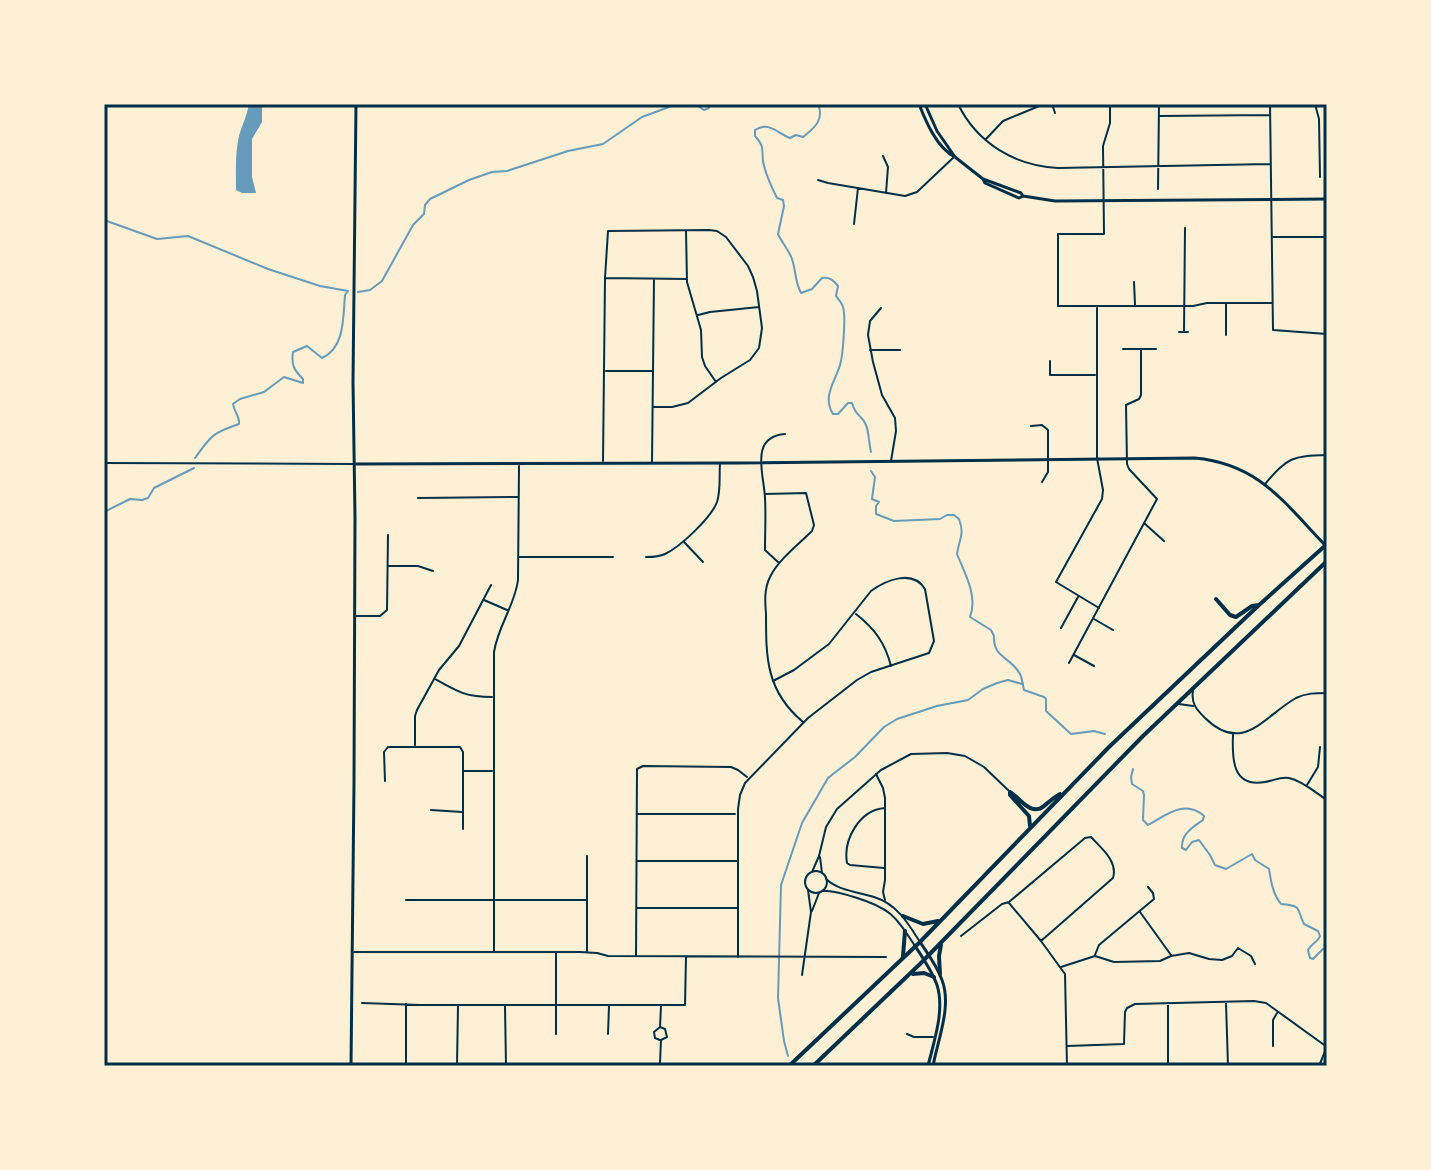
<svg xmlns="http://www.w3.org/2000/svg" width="1431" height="1170" font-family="Overpass,sans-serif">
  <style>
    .water { fill: #669bbc }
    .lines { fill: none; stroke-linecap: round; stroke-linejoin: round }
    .stream { stroke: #669bbc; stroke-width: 2 }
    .minor { stroke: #003049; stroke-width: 2 }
    .tertiary { stroke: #003049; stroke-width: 2 }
    .secondary { stroke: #003049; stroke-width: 3 }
    .primary { stroke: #003049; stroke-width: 3 }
    .trunk { stroke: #003049; stroke-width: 4 }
    .neatline { fill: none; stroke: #003049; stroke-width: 3 }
  </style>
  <rect width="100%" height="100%" fill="#fdf0d5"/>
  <path class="water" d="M249,104h13v18l-10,17v38l4,16h-14l-6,-3c0,-18 -1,-37 3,-54 3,-11 8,-20 10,-32z"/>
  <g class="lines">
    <path class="stream" d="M695,104l9,6 5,-2v-4
      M818,104c6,15 -2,23 -15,33l-7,-2 -6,3c-13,-5 -21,-17 -35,-8v6c12,13 5,16 9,30 3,11 8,22 13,32l6,2 1,6 -6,28c4,9 11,16 14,25 4,12 3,23 9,34l11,-4 10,-11c8,-1 11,2 16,8l-2,10c3,4 6,7 7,11 3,9 0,49 -3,58 -5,17 -18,31 -7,49h5l10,-11h4c4,15 11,12 14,22 3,7 3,19 5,27
      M104,220l53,19 31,-3 80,33 52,17 28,5 -3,4c-2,22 0,53 -23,63l-15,-12 -14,6c-2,13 1,18 10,27v4l-19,-6 -20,15 -24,7 -7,5c1,8 7,12 6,20 -27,9 -28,12 -44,34
      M358,292l12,-2 12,-9 31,-56 11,-11 1,-9 5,-6 39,-19 23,-8 15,-1 61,-20 35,-7 39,-27 35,-13
      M871,471l4,6 -3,22 7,3 -3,4v8l18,7 46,-2 7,-4h7l5,4c6,16 0,20 -2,35 8,20 21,42 13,63l21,13 3,6c-1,21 14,20 24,35 5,6 4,12 6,19l20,7 2,2v12l25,23 23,-3 11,3
      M104,512l26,-13 12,1 6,-2 6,-10 40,-20
      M1133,769l-2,8 1,7 11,7 1,4 -1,25 5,5c18,-10 37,-26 56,-9l-1,4c-10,7 -22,14 -21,28l4,2 6,-8 7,-2 11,15 5,10 11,4 26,-15 3,6 14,9c2,13 4,25 12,35 22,2 15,4 23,20l14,7 2,5c-2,6 -9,8 -12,14l2,8 3,1 10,-10h4
      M788,1056l-4,-15 -6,-43 3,-113 21,-62 26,-45 27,-21 29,-30 13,-8 40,-13 31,-6 15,-11 14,-6 11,-3 14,4"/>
    <path class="minor" d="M958,104c19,39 57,62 100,64l212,-4
      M1052,104l3,9
      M1110,104v19l-7,23 1,88h-46v72h135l14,-3h65
      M1270,104l3,226 54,4
      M1315,104l4,15 1,58
      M1159,116l111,-1
      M986,139l17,-18 41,-17
      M883,156l5,11 -2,26
      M818,180l10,3 77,13 12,-4 37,-35
      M1158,189l1,-85
      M854,224l4,-36
      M686,231l1,51 14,48 1,27 3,9 11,16
      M1272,237h55
      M1327,239v17
      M606,278l81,1
      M1134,282l1,23
      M1226,304v31
      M881,308l-11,13 -2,14 5,27 9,33 13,23 1,13 -5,30
      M1097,308v150l6,32 -1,9 -46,83 43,26
      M698,315l12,-3 49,-5
      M1179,332h9
      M1184,332l1,-104
      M1123,349h33
      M870,350h30
      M1050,361v14h45
      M606,371h46
      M1031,426l11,-1 6,5v42l-6,10
      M603,461l2,-183 3,-47 101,-1 8,1 9,6 22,29 5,11 4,14 5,37 -3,20 -9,12 -29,18 -33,25 -16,4h-19
      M652,462l2,-183
      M765,494l41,-1 8,32 -2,6c-14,14 -34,29 -42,46 -6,12 -5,25 -4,37 0,44 0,77 37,108
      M418,498l100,-1
      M1144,523l20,18
      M684,542l19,20
      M519,557h94
      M646,557c7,0 13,0 19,-3 15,-7 46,-36 52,-52 4,-12 2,-26 3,-38
      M779,563l-14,-13c0,-18 1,-35 0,-52 -1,-24 -16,-61 20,-64
      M389,566h29l15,5
      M484,600l23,10
      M856,614c19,15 29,29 35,52
      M355,616h25l7,-6 1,-75
      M1094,619l19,11
      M1061,628l17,-31
      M1074,655l20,11
      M1069,663l88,-164 -28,-30 -2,-5 -1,-59 13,-6 2,-4v-46
      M435,679c23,13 31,18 57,18
      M1193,691c-2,12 3,18 12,27 38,37 59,-2 91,-20 10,-5 20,-5 31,-5
      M1179,704l14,2
      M1233,735c-1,23 -1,53 32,47 8,-1 16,-6 24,-4 14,3 27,15 38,22
      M415,745v-29l2,-6 22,-40 20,-24 32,-61
      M463,771h29
      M876,774l7,14 2,10v82l-2,12 2,8
      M385,781l-1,-29 4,-5h72l3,5v77
      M1307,785l11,-18 2,-20
      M431,810l31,2
      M638,814h97
      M637,861h100
      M884,868l-34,-3 -3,-2c-4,-23 12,-53 38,-55
      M406,900h180
      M1009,903l32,38 24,33 2,92
      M637,908h101
      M812,911l7,-18
      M1140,912l31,43
      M961,936l41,-32 7,-2 76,-64 6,-1c11,12 27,24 22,41l-72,63
      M494,951v-299c4,-26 21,-47 24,-72l1,-114
      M587,951v-95
      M354,952h226l17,1 11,3 278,1
      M1095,955l4,-10 55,-46 -1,-6 -5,-6
      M636,956l1,-187 6,-3 88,1 7,3 9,7
      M738,957v-148l2,-14 5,-12 63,-65 49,-38 14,-8 58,-19 5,-12 -9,-52c-12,-20 -39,-9 -54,2l-42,53 -35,26 -21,11
      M1061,967l34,-11 19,6 46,-1 11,-5 18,-3 20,6 13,1 10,-4 6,-8 13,8 4,8
      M802,975l9,-63 -3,-22
      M362,1003l58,2h265l1,-48
      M1226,1003l2,63
      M505,1006l1,60
      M556,1034v-81
      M608,1034l1,-28
      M907,1034l7,3h19
      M660,1040l-5,-2 -1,-6 6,-5 1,-21
      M1067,1046l57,-2 1,-32 2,-4 8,-4 119,-3 12,2 61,44
      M1273,1046v-26l4,-7
      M406,1063v-59
      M660,1063l1,-23 6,-3 -2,-8 -5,-2
      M457,1066l1,-60
      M968,1066l98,-2
      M1168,1066v-63
      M1319,1066l7,-17"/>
    <path class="tertiary" d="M104,463l250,1
      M1265,484c23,-27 27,-28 62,-29
      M820,857l2,16
      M805 882a11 11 0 1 1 22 0a11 11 0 1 1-22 0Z
      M812,872l7,-16 7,-29 11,-18 44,-39 30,-16 36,-1 18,3 19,11 24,23
      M826,879c13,12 32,13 48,18 23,7 34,26 46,45
      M823,891c11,-1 20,3 31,6 36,11 41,18 61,49"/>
    <path class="secondary" d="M354,464l385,-1 456,-5c65,6 90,46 132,89
      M920,942c8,12 17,24 22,38 10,26 -4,59 -9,86
      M915,946c8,12 17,25 22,39 8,25 -3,56 -9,81
      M351,1066l3,-283 1,-266 -2,-135 3,-278"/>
    <path class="primary" d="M919,104c7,18 18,44 36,53l28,22 2,4 34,15 4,-2 32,5 272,-2
      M925,104l12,27 18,26
      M983,179l38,14 2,3"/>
    <path class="trunk" d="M1216,599l14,16 6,2 16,-11 7,-1
      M1010,792c10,6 21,25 34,14 6,-5 9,-8 16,-12
      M1010,792v3l19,21 1,10
      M903,916l20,8 15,-3
      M903,956l2,-25
      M913,974l11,-1 10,4
      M940,974l-1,-18 2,-11
      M789,1066l131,-124 189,-195 150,-142 68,-61
      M813,1066l107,-102 223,-228 184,-175"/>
  </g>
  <rect width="1431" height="1170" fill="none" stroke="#fdf0d5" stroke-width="212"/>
  <rect x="106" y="106" width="1219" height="958" class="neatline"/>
</svg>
